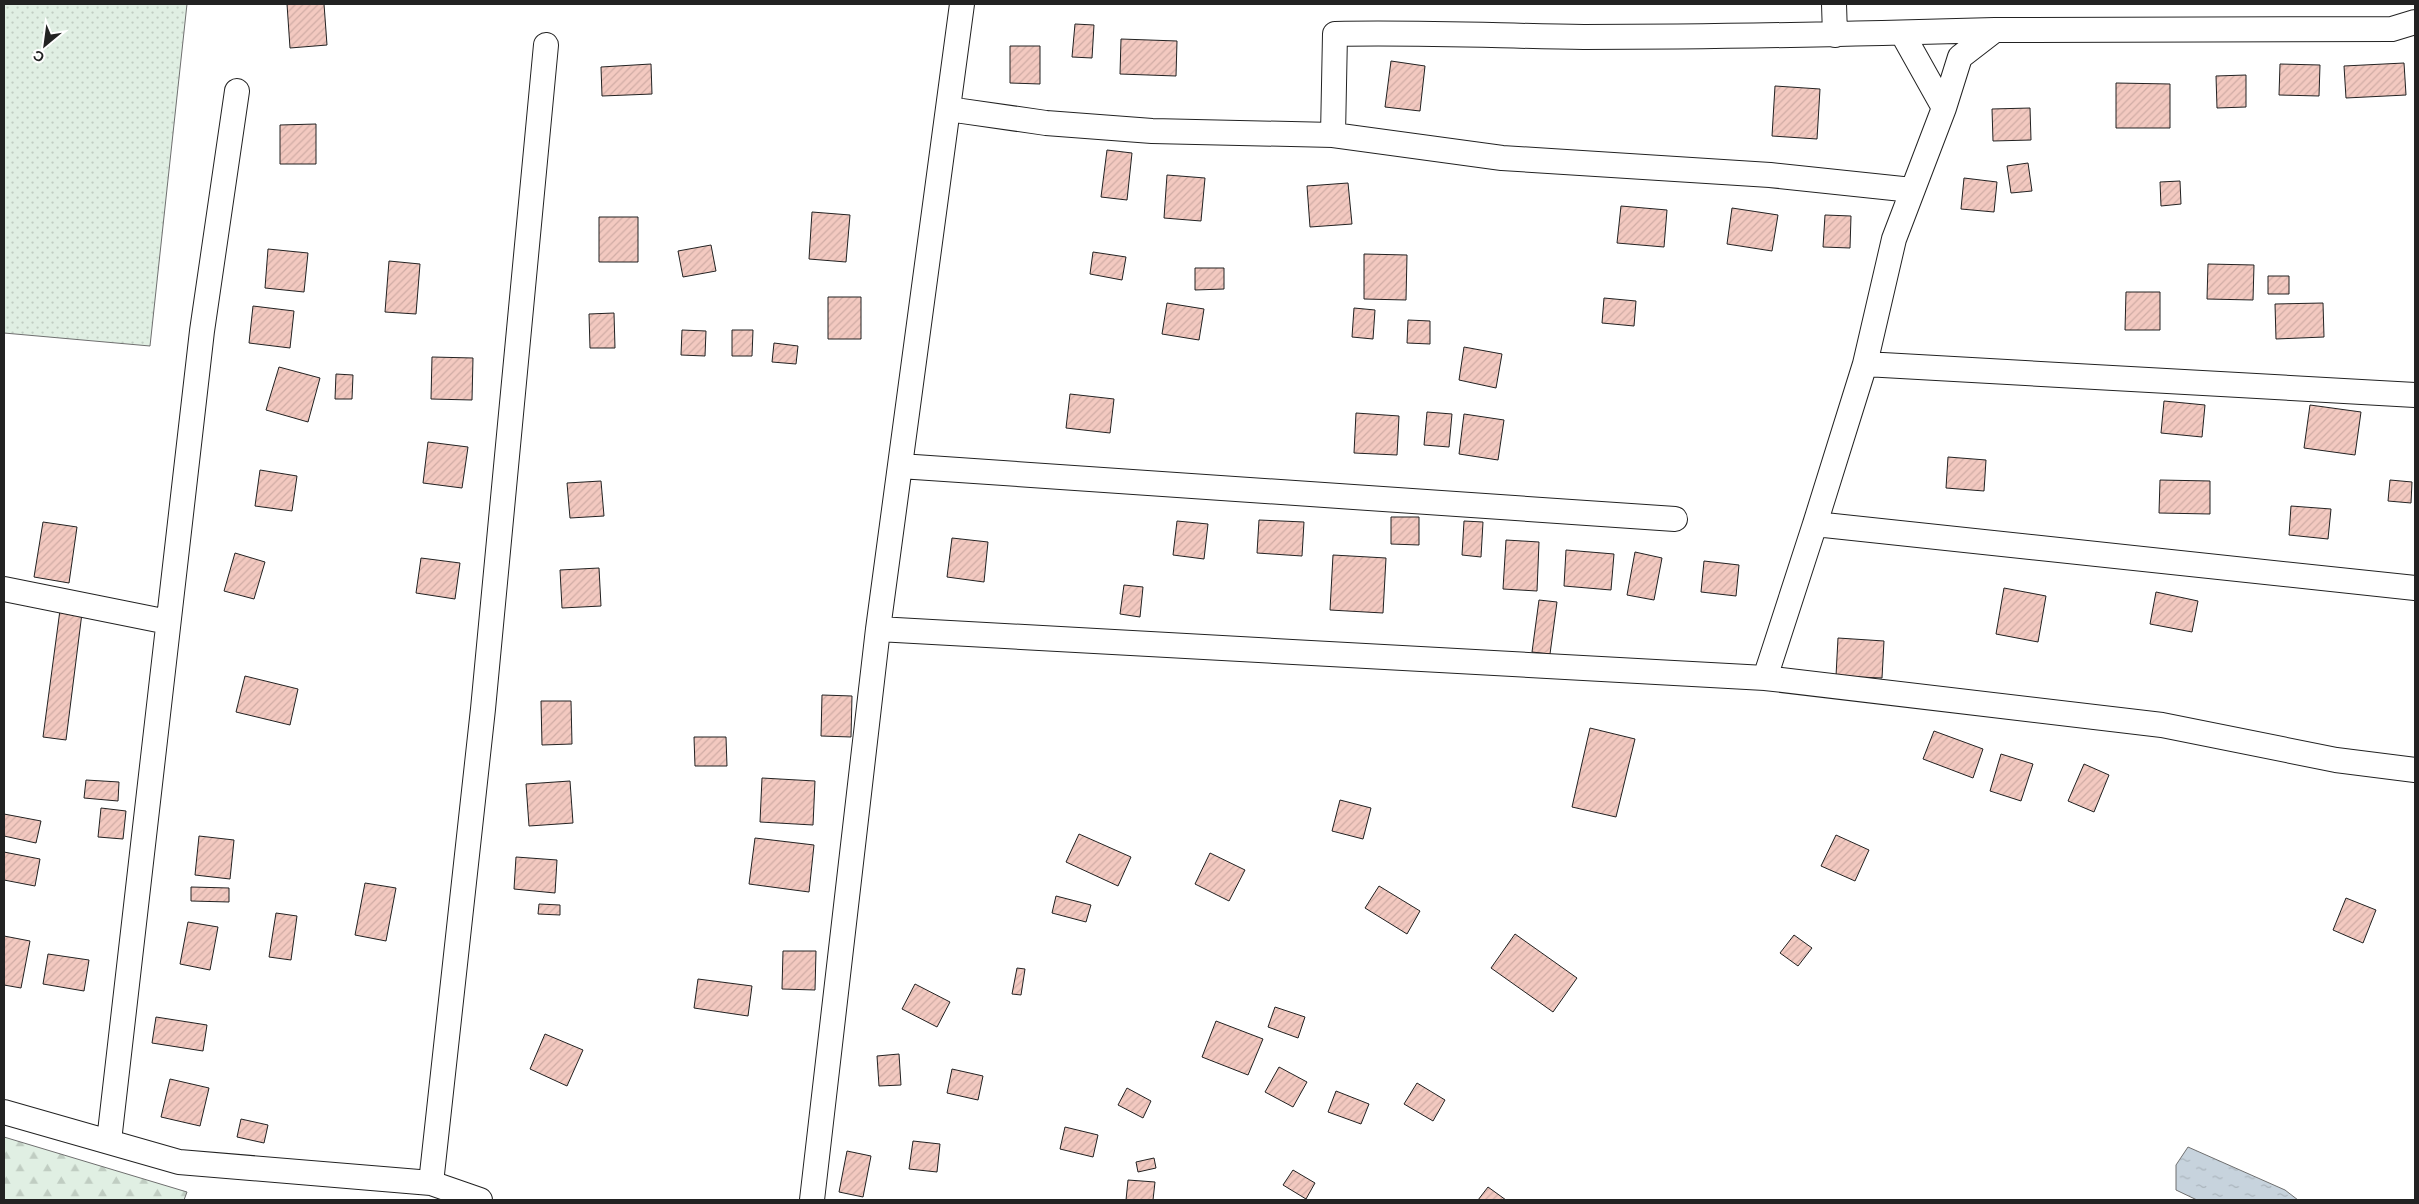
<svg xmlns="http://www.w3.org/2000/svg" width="2419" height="1204" font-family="'Work Sans',sans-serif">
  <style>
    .grass { fill: url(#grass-dots); stroke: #6f6f6f }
    .forest { fill: url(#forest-firs); stroke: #6f6f6f }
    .water { fill: url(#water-ripples); stroke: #6f6f6f }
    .building { fill: url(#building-hatch); stroke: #222 }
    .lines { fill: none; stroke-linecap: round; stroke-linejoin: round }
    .minor-casing { stroke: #222; stroke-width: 26 }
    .minor { stroke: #fff; stroke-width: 24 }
  </style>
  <defs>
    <pattern id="grass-dots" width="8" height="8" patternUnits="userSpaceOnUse" patternTransform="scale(1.25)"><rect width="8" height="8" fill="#e0efe3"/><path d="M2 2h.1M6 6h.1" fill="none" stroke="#c0cdc2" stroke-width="1.8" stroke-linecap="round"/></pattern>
    <pattern id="forest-firs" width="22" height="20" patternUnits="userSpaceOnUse" patternTransform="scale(1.25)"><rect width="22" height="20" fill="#e0efe3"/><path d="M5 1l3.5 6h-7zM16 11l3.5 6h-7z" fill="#c0cdc2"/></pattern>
    <pattern id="water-ripples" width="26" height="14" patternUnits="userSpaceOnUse" patternTransform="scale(1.25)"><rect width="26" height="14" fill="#c7d3dd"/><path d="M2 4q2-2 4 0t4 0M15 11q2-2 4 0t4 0" fill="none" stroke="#abb5bd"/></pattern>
    <pattern id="building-hatch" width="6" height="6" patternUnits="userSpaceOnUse" patternTransform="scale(1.25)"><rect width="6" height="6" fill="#f3c9c0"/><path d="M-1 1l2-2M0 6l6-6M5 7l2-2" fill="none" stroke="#d0aca5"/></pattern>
  </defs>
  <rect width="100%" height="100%" fill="#fff"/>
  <path class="grass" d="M4,4h183l-37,342 -146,-13z"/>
  <path class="forest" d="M4,1137l183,55 -3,8h-180z"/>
  <path class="water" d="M2188,1147l97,43 13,10h-101l-21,-10v-25z"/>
  <path class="building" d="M287,4h37l3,41 -37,3z
    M1075,24l19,1 -2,33 -20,-1z
    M1121,39l56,2 -1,35 -56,-2z
    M1010,46h30v38l-30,-1z
    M1391,61l34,5 -5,45 -35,-4z
    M2404,63l2,32 -60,3 -2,-32z
    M651,64l1,30 -50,2 -1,-29z
    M2280,64l40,1 -1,31 -40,-1z
    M2246,75v32l-29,1 -1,-32z
    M2116,83l54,1v44h-54z
    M1775,86l45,3 -3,50 -45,-3z
    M2030,108l1,32 -38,1 -1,-32z
    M316,124v40h-36v-39z
    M1107,150l25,3 -5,47 -26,-3z
    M2028,163l4,28 -21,2 -4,-27z
    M1167,175l38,3 -4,43 -37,-3z
    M1964,178l33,4 -3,30 -33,-3z
    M2180,181l1,23 -20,2 -1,-24z
    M1348,183l4,41 -42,3 -3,-41z
    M1621,206l46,4 -3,37 -47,-4z
    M1732,208l46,7 -6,36 -45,-7z
    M812,212l38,3 -4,47 -37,-3z
    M1825,215l26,1 -1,32 -27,-1z
    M599,217h39v45h-39z
    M711,245l5,26 -33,6 -5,-26z
    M268,249l40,4 -4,39 -39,-4z
    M1093,252l33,5 -4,23 -32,-6z
    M1364,254l43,1 -1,45 -42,-1z
    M389,261l31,3 -4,50 -31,-2z
    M2208,264l46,1 -1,35 -46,-1z
    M1195,268h29v21l-29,1z
    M2268,276h21v18h-21z
    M2126,292h34v38h-35z
    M828,297h33v42h-33z
    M1604,298l32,3 -2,25 -32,-3z
    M1167,303l37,6 -5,31 -37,-6z
    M2323,303l1,34 -48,2 -1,-35z
    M253,306l41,5 -4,37 -41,-5z
    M1354,308l21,2 -2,29 -21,-2z
    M614,313l1,35h-25l-1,-34z
    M1408,320l22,1v23l-23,-1z
    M682,330l24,1 -1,25 -24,-1z
    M732,330h21l-1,26h-20z
    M774,343l24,3 -2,18 -24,-2z
    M1464,347l38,7 -6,34 -37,-8z
    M432,357l41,1 -1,42 -41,-1z
    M279,367l41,11 -12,44 -42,-12z
    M336,374l17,1 -1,24h-17z
    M1070,394l44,5 -4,34 -44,-5z
    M2164,401l41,4 -3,32 -41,-4z
    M2310,405l51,7 -6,43 -51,-7z
    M1427,412l25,2 -3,33 -25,-2z
    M1356,413l43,3 -2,39 -43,-2z
    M1464,414l40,6 -6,40 -39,-6z
    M428,442l40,5 -6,41 -39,-5z
    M1948,457l38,3 -2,31 -38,-3z
    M260,470l37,6 -5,35 -37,-5z
    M2160,480l50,1v33l-51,-1z
    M2390,480l22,2 -1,21 -23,-2z
    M601,481l3,35 -34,2 -3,-35z
    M2291,506l40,3 -3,30 -39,-4z
    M1391,517h28v28l-28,-1z
    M1259,520l45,2 -2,34 -45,-3z
    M1177,521l31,3 -4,35 -31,-4z
    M1464,521l19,1 -2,35 -19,-2z
    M43,522l34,5 -8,56 -35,-6z
    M952,538l36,4 -4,40 -37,-5z
    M1506,540l33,2 -2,49 -34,-2z
    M1566,550l48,4 -3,36 -47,-4z
    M1635,552l27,6 -8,42 -27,-5z
    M235,553l30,9 -11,37 -30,-8z
    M1333,555l53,3 -3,55 -53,-3z
    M421,558l39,5 -5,36 -39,-6z
    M1704,561l35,4 -3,31 -35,-4z
    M599,568l2,38 -39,2 -2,-38z
    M1124,585l19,2 -3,30 -20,-3z
    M2004,588l42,8 -8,46 -42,-8z
    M2156,592l42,9 -6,31 -42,-8z
    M1539,600l18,2 -7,52 -18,-2z
    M60,610l22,3 -16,127 -23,-3z
    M1838,638l46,3 -2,37 -46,-2z
    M245,676l53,13 -8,36 -54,-13z
    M822,695l30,1 -1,41 -30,-1z
    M541,701h30l1,43 -30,1z
    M1590,728l45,11 -19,78 -44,-10z
    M1934,731l49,18 -10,29 -50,-19z
    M694,737h32l1,29h-32z
    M2001,754l32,10 -12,37 -31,-10z
    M2084,764l25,11 -15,37 -26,-11z
    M762,778l53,3 -2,44 -53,-3z
    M86,780l33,2 -1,19 -34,-3z
    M570,781l3,42 -44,3 -3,-42z
    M1340,800l31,8 -8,31 -31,-8z
    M101,808l25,3 -3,28 -25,-2z
    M4,814l37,7 -5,22 -32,-7z
    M1079,834l52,23 -13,29 -52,-24z
    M1836,835l33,15 -14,31 -34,-15z
    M199,836l35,4 -4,39 -35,-4z
    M755,838l59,7 -5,47 -60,-8z
    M4,852l36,7 -5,27 -31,-6z
    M1210,853l35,17 -16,31 -34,-17z
    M516,857l41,3 -2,33 -41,-4z
    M365,883l31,5 -10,53 -31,-6z
    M1379,886l41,25 -13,23 -42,-26z
    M191,887l38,1v14l-38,-1z
    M1056,896l35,9 -5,17 -34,-9z
    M2346,898l30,12 -13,33 -30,-13z
    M539,904l21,1v10l-22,-1z
    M276,913l21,3 -6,44 -22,-3z
    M188,922l30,5 -8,43 -30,-6z
    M1515,934l62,44 -24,34 -62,-44z
    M1794,935l18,13 -14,18 -18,-13z
    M4,936l26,5 -9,47 -17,-3z
    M783,951h33l-1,39 -33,-1z
    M48,954l41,6 -5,31 -41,-7z
    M1017,968l8,1 -4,26 -9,-1z
    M698,979l54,7 -4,30 -54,-8z
    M915,984l35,18 -13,25 -35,-18z
    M1275,1007l30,10 -7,21 -30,-11z
    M156,1017l51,8 -4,26 -51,-8z
    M1216,1021l47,18 -15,36 -46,-18z
    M545,1034l38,16 -16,36 -37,-17z
    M899,1054l2,31 -22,1 -2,-30z
    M1279,1067l28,15 -14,25 -28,-15z
    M952,1069l31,7 -5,24 -31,-7z
    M170,1079l39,9 -9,38 -39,-9z
    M1417,1083l28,17 -12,21 -29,-17z
    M1127,1088l24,13 -8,17 -25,-13z
    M1336,1091l33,13 -8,20 -33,-12z
    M241,1119l27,6 -4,18 -27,-6z
    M1065,1127l33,8 -5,22 -33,-8z
    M913,1141l27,3 -3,28 -28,-3z
    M847,1151l24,5 -8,41 -24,-5z
    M1154,1158l2,10 -18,4 -2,-10z
    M1293,1170l22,13 -9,16 -23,-14z
    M1128,1180l27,2 -2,18h-27z
    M1488,1187l18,13h-28z"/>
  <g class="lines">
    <defs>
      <path id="minor" d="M1834,4l1,31
        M1902,33l42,75
        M948,109l98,14 106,8 181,4 2,-101c83,-2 166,2 249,3 137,0 274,-3 411,-7
        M1333,135l169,23 268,17 142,15
        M1865,364l550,31
        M900,466l775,53
        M1815,524l50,-160 29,-125 50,-131 16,-51 35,-27 397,-1 23,-7
        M4,589l164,33
        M878,629l84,-625
        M1765,678l397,47 174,35 79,10
        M4,1112l175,50 252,21 49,17
        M109,1141l93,-810 35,-240
        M431,1183l52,-474 63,-664
        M812,1200l66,-571 887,49 50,-154 600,64"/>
    </defs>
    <use href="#minor" class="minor-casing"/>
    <use href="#minor" class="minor"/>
  </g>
  <rect width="2419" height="1204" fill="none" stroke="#222222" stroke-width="10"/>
  <g transform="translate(45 45) rotate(209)" stroke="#ffffff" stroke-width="4" paint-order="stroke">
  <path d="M0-4L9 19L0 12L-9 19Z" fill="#222222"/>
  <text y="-8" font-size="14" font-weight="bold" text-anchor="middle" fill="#222222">С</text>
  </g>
</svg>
